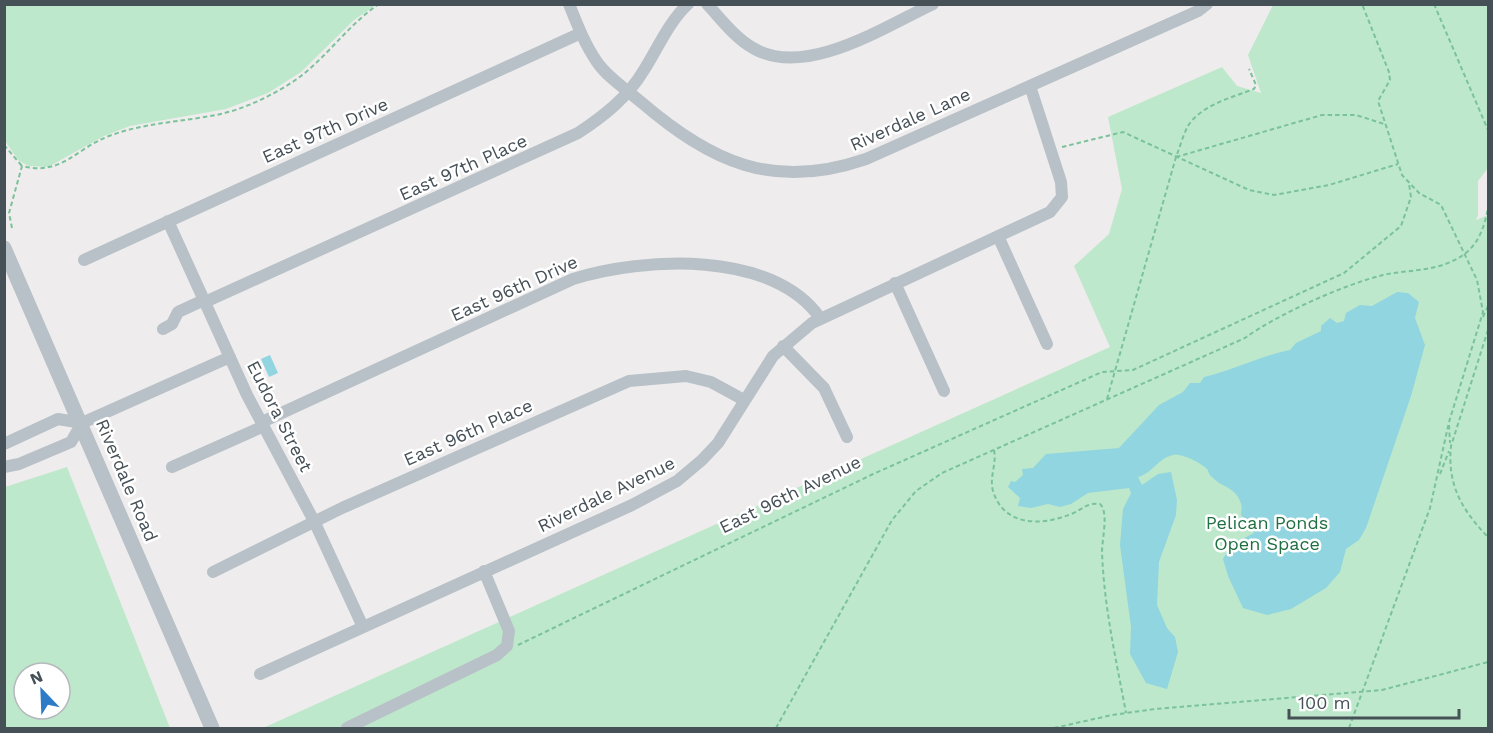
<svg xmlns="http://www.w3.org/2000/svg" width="1493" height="733" font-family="'Work Sans',sans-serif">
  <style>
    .green { fill: #bee8cb; fill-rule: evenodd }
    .water { fill: #90d5e0 }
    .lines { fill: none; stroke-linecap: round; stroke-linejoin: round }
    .path { stroke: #7ac29a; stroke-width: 2; stroke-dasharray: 4.5 3; stroke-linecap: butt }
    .minor { stroke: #b8c1c7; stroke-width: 12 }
    .tertiary { stroke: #b8c1c7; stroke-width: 15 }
    .labels { text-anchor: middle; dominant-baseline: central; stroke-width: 5; stroke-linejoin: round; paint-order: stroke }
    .street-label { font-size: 18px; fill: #465057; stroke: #fff }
    .park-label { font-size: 18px; fill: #206f42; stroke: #fff }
  </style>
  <rect width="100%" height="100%" fill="#eeecec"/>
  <path class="green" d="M4,5l1,-1 371,1 -22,15 -53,52 -33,21 -42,16 -96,17 -26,10 -56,31 -19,-1 -10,-5 -14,-20z
    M1273,5h215v163l-10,13v34l-2,5 12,-5v513h-1225l847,-381 -36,-81 35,-32 13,-45 -14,-72 114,-50 15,19 24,7 -13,-38z
    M67,467l103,261h-165v-241zM24,673h36v36h-36z"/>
  <path class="water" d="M1397,292l11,1 11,9 -4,16 10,27 -14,51 -45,132 -7,12 -13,9 -6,23 -14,16 -35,21 -24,6 -24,-7 -15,-32 -5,-17 8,-14 23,-12 -13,-18c1,-8 1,-11 -3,-18 -7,-11 -18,-11 -26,-20 -3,-2 -3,-5 -5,-8 -6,-6 -25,-16 -34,-14 -15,3 -20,18 -35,22l4,8 16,-11 13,-2 6,28 -1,15 -17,47 -2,43 10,23 8,9 3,15 -11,37 -21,-6 -16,-29 1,-27 -11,-82 3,-36 8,-16 -2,-5 -41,5 -17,11 -11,3 -12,-3 -17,4 -13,-2 2,-8 -12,-11 3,-6 4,1 8,-7 -1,-6 11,-1 13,-14 73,-6 40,-43 24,-13 7,-9h10l4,-6c30,-7 56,-21 86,-27l6,-7 25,-12v-5l9,-8 7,5 7,-2 2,-8 14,-8 12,1z
    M270,355l8,18 -9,4 -8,-18z"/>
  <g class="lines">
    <path class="path" d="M1434,4l54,126
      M4,145l18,21
      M1062,147l61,-15 126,58 25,5 55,-10 69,-21
      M1176,157l146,-42h34l28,9
      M12,228l-3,-15 13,-47c40,10 53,-17 87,-30 34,-13 71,-14 107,-21 26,-5 53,-18 75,-32 33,-21 55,-57 88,-79
      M1483,317l5,-11
      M1488,330l-37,116c-4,39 11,64 37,91
      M1107,399l69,-242c4,-10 7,-22 12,-31 13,-21 45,-29 66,-37l2,-4 -7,-16
      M1449,425l1,18
      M994,450c3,14 -5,27 -1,41 11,36 49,35 78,23 11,-4 16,-12 29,-10 9,8 2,35 2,48 2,55 14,107 24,161
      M1440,474l9,-23
      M518,645l353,-170 231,-103 31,-2 211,-97 57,-47 10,-29 -2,-13
      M776,728l116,-208 24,-29 26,-18 303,-135c33,-24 98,-53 138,-63 28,-6 60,-3 84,-23 13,-11 18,-28 21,-44
      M1054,728l58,-13 43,-6 227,-19 106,-28
      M1349,728l81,-220 19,-86 34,-110 -6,-32 -36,-75 -22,-12 -17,-18 -24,-74 12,-21 -1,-8 -27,-68"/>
    <path class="minor" d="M569,4c8,20 16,41 28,58 11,16 29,27 44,40 70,60 132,89 225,57l332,-148 9,-7
      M707,4c14,15 28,34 46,44 52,31 131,-21 180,-44
      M168,221l79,174 68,128 48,104
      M998,236l49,108
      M84,260l497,-227
      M895,283l49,108
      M205,302l373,-169c26,-17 50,-36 66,-63 14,-22 24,-47 44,-66
      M163,329l9,-5 6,-12 26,-12
      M783,346l41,42 23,49
      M262,422l311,-143c70,-22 200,-29 247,39
      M4,444l54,-25 24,4 148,-66
      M4,467l15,-3 52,-22 11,-19
      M172,467l92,-41
      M213,572l129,-64 287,-127 57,-5 25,6 33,18
      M260,674l372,-169 45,-24 25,-21 16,-17 55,-87 39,-33 238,-111 12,-15 -1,-15 -31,-96
      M347,728l150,-73 10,-9 2,-15 -25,-60"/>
    <path class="tertiary" d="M4,248l208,480"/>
  </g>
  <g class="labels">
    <g class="street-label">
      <text transform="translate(910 119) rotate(-24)">Riverdale Lane</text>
      <text transform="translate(325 130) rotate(-24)">East 97th Drive</text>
      <text transform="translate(463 167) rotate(-24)">East 97th Place</text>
      <text transform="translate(514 288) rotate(-24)">East 96th Drive</text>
      <text transform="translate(280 416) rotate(63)">Eudora Street</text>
      <text transform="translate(468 432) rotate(-24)">East 96th Place</text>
      <text transform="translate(127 480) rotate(67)">Riverdale Road</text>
      <text transform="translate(606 494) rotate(-26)">Riverdale Avenue</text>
      <text transform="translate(790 494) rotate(-26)">East 96th Avenue</text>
    </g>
    <g class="park-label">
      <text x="1267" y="522">Pelican Ponds<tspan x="1267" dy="21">Open Space</tspan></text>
    </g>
  </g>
  <rect width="1493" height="733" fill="none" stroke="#465057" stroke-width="12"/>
  <g transform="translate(42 691) rotate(337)"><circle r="28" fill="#ffffff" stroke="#b5b9bc" stroke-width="1.5"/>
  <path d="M0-4.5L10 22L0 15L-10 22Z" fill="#2d7bc7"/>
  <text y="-9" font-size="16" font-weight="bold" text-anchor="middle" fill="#465057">N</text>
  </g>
  <path d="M1289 709v9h170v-9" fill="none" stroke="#465057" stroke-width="3"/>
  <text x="1298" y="709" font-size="18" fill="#465057" stroke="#ffffff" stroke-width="4.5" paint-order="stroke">100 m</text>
</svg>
